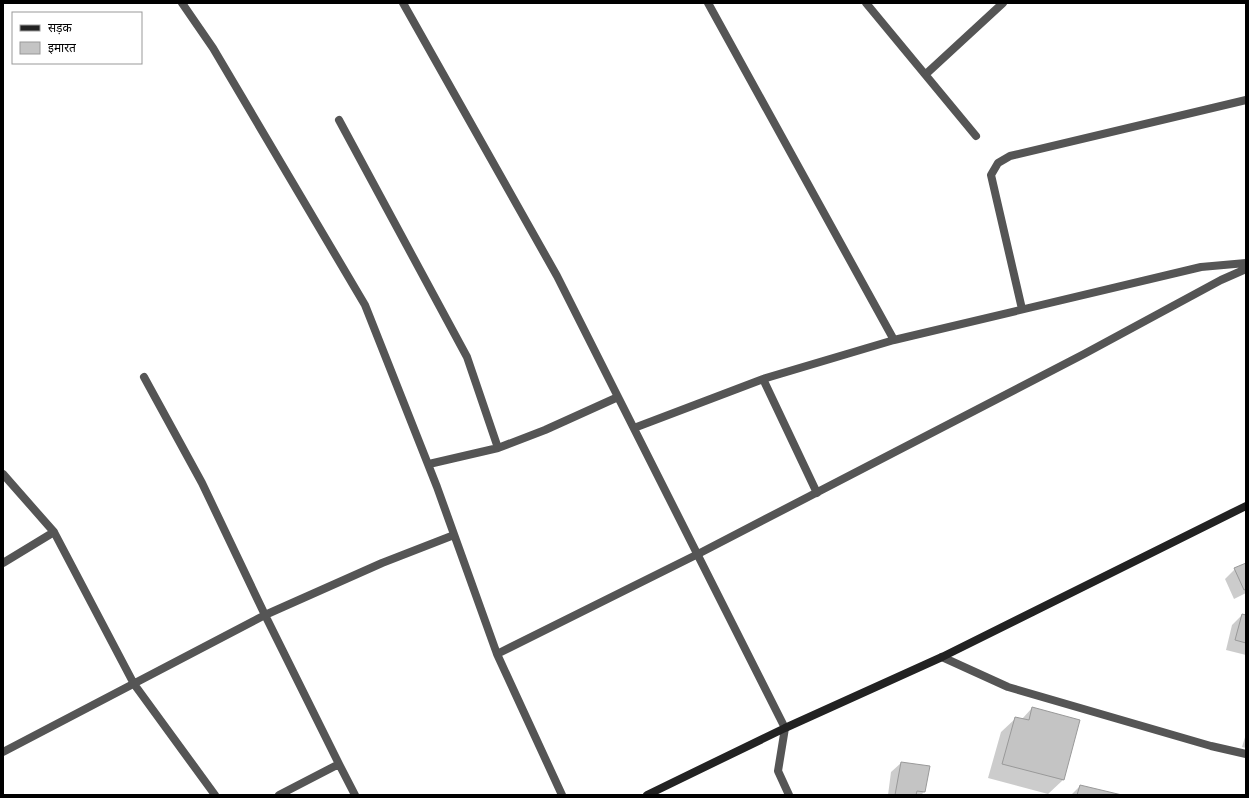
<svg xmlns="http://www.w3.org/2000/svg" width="1249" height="798" font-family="'Sofia Sans Condensed','Noto Sans Devanagari',sans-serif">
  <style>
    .shadow { fill: #0003 }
    .building { fill: #c4c4c4; stroke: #999 }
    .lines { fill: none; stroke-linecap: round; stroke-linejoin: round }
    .minor { stroke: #555; stroke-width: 8 }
    .secondary { stroke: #222; stroke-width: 8 }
  </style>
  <rect width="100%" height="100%" fill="#fff"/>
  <path class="shadow" d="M1246,564v29l-12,6 -9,-20 10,-10z
    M1242,615l4,1v39l-20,-5 6,-25z
    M1032,708l47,13 -16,59 -15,14 -60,-16 13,-46 15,-14 6,1z
    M1246,734v14l-4,-1z
    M901,763l23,29 -3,3h-33l3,-23z
    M1080,786l38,9h-47z"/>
  <path class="building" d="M1246,563v26l-2,1 -10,-22z
    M1242,614l4,1v28l-11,-3z
    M1032,707l48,13 -16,60 -62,-16 13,-47 14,3z
    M901,762l29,4 -5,26 -8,-1 -1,4h-21z
    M1080,785l42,10h-45z"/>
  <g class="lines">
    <path class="minor" d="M182,3l31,45 152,257 72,182 60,167
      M403,3l154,273 228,452 -7,43 11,24
      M708,3l186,337
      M866,3l110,133
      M926,74l77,-71
      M339,120l128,237 31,91
      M1022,309l-31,-134 7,-12 12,-7 236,-56
      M144,377l58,106 63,132 117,-52 72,-28
      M763,379l54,114
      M634,428l129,-49 131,-39 307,-73 45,-4
      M429,464l69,-16 47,-18 73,-33
      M3,474l51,58 -51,31
      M54,532l80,152 81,111
      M942,657l66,30 203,59 35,8
      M3,752l262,-137 74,149 -60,31
      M339,764l16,31
      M562,795l-65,-141 201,-100 386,-200 137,-74 25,-11"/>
    <path class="secondary" d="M647,795l138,-67 157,-71 304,-151"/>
  </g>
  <rect width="1249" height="798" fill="none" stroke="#000000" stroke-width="8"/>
  <rect x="12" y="12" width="130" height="52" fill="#ffffff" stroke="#999999"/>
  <rect x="20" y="25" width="20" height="6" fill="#222222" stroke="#999999"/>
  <text x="48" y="32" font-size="12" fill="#000000">सड़क</text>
  <rect x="20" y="42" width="20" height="12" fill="#c4c4c4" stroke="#999999"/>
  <text x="48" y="52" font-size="12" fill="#000000">इमारत</text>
</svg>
